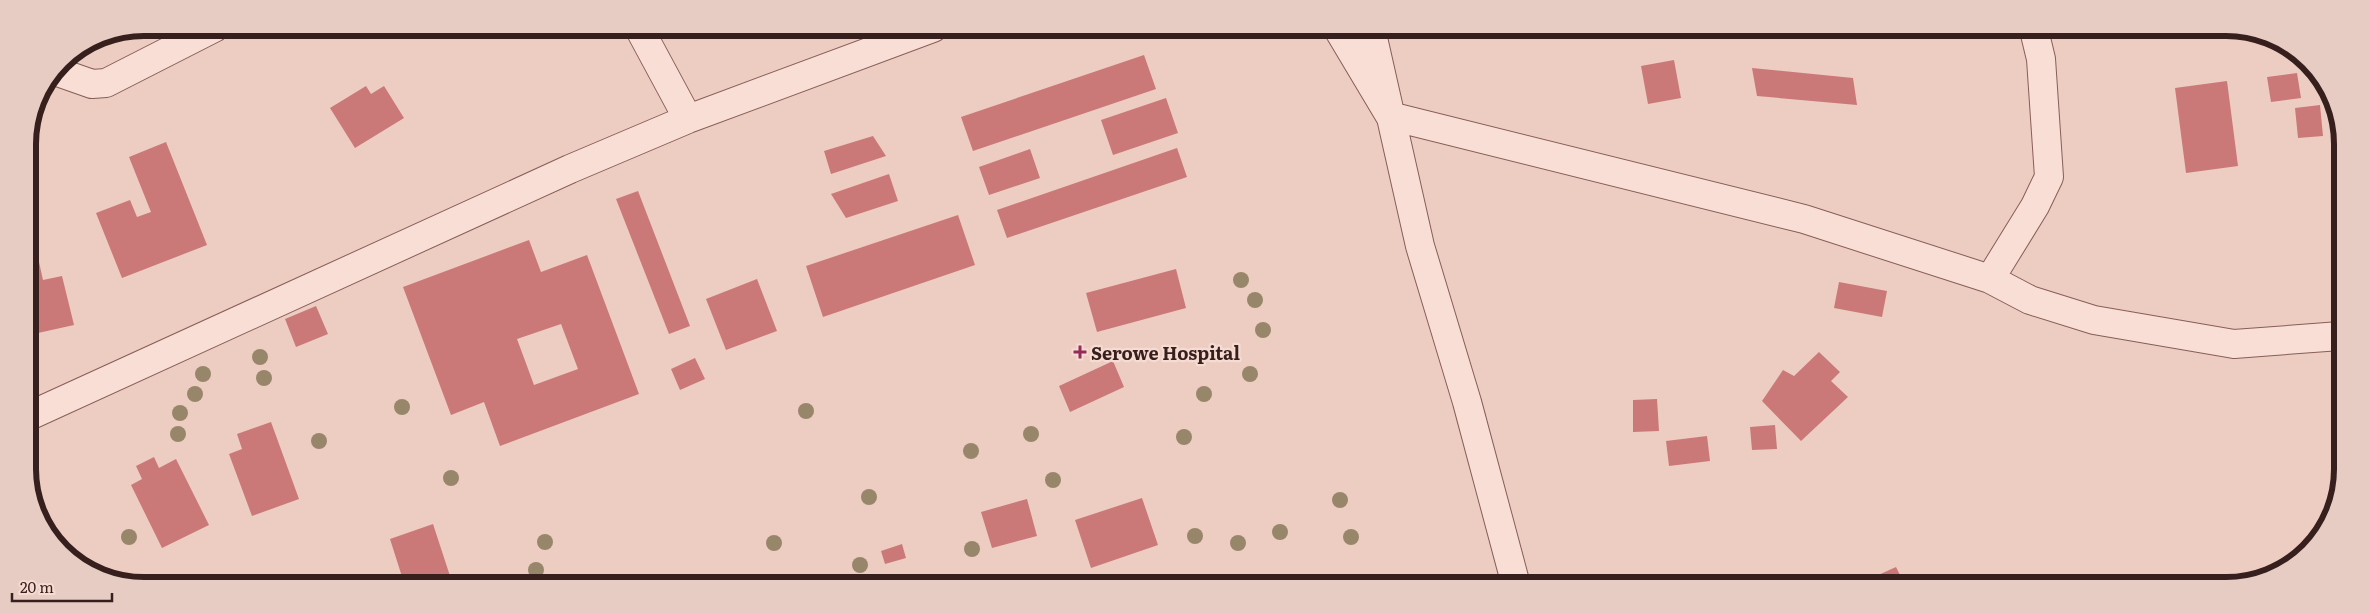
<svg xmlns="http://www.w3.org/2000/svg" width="2370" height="613" font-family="Literata,serif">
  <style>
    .building { fill: #cb7879; fill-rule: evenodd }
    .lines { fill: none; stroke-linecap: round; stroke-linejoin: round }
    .minor-casing { stroke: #875e59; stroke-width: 30 }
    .minor { stroke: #f8ded5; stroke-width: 28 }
    .tree { fill: #98866b }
    .poi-dot { fill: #952a58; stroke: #f5dbd1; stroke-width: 2 }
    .labels { text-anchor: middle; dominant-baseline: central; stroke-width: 4.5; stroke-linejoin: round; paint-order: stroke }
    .poi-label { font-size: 18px; font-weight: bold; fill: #371f1d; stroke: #f5dbd1; text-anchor: start }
    .rim { fill: none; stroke: #371f1d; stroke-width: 6 }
  </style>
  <rect width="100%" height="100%" fill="#edcdc1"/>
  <path class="building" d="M527,28h24l-18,10z
    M1144,55l12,34 -183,62 -12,-34z
    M1674,60l7,38 -33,6 -7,-38z
    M1752,68l101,10 4,27 -100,-9z
    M2297,73l4,25 -30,4 -4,-25z
    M2227,81l11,85 -52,7 -11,-85z
    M366,86l5,8 13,-8 20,32 -49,30 -25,-40z
    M1166,98l12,35 -65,22 -12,-35z
    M2320,105l3,31 -25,2 -3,-30z
    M873,136l13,20 -55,18 -7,-23z
    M166,142l41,103 -85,33 -26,-65 34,-13 7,17 14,-5 -22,-55z
    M1177,148l10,29 -180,61 -10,-28z
    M1030,149l10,29 -51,17 -10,-28z
    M889,174l9,27 -52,17 -15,-24z
    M638,191l52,135 -21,8 -53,-135z
    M958,215l17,50 -152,52 -17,-51z
    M529,240l12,32 46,-17 52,139 -139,52 -16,-44 -33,13 -48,-128zM561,324l17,45 -44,16 -17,-46z
    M35,244l8,36 19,-4 12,49 -45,10 -1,-90z
    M1176,269l10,39 -89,24 -11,-39z
    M757,279l20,52 -51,19 -20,-51z
    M1839,282l48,9 -5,26 -48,-9z
    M316,306l12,28 -32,13 -11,-28z
    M1819,352l21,20 -9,9 17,16 -47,44 -39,-40 21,-31 11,6z
    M695,358l10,21 -25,11 -9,-21z
    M1113,361l11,26 -54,25 -11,-26z
    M1657,399l2,32 -26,1v-32z
    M271,422l28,77 -47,17 -23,-62 13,-5 -5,-15z
    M1775,425l2,24 -25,1 -2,-23z
    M1707,436l3,25 -41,5 -3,-25z
    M154,457l5,11 17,-9 33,66 -47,23 -31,-63 11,-6 -6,-13z
    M1142,498l16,47 -67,23 -16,-48z
    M1027,499l10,37 -45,12 -11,-36z
    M433,524l17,52 -22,7h-24l-14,-44z
    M902,544l4,14 -21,6 -4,-13z
    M1896,567l9,18h-49z
    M2086,574l3,11h-36v-3z
    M1819,576l3,9h-23z"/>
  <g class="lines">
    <defs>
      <path id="minor" d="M639,28l49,91
        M1338,29l52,87 414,103 186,60 40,21 64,20 140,24 106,-8
        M1371,29l49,217 47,156 49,183
        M55,71l37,13 14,-1 108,-55
        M1990,279l45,-73 14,-29 -8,-118 -7,-29
        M29,416l541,-247 118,-50 245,-91"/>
    </defs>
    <use href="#minor" class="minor-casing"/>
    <use href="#minor" class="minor"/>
  </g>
  <g class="tree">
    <circle cx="1241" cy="280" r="8"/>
    <circle cx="1255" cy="300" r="8"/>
    <circle cx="1263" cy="330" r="8"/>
    <circle cx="260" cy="357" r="8"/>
    <circle cx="203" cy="374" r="8"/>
    <circle cx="1250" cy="374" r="8"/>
    <circle cx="264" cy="378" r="8"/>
    <circle cx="195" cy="394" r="8"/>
    <circle cx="1204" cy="394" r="8"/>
    <circle cx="402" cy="407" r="8"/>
    <circle cx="806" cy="411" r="8"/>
    <circle cx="180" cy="413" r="8"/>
    <circle cx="178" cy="434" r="8"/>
    <circle cx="1031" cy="434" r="8"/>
    <circle cx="1184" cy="437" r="8"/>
    <circle cx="319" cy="441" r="8"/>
    <circle cx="971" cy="451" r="8"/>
    <circle cx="451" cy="478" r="8"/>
    <circle cx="1053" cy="480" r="8"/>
    <circle cx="869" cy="497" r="8"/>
    <circle cx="1340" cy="500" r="8"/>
    <circle cx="1280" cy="532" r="8"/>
    <circle cx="1195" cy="536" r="8"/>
    <circle cx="129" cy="537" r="8"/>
    <circle cx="1351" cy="537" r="8"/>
    <circle cx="545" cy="542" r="8"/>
    <circle cx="774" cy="543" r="8"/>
    <circle cx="1238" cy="543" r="8"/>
    <circle cx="972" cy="549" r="8"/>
    <circle cx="860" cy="565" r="8"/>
    <circle cx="536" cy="570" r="8"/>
  </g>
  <path class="poi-dot" d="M1077.5 344.5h5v5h5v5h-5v5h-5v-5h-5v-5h5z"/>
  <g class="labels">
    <g class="poi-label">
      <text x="1091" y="352">Serowe Hospital</text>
    </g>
  </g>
  <path d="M0 0H2370V613H0ZM144 36H2226A108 108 0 0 1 2334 144V469A108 108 0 0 1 2226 577H144A108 108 0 0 1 36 469V144A108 108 0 0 1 144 36Z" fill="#e6ccc3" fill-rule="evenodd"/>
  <path class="rim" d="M144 36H2226A108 108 0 0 1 2334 144V469A108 108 0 0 1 2226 577H144A108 108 0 0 1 36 469V144A108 108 0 0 1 144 36Z"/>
  <path d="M12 593v8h100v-8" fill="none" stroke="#371f1d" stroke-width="2.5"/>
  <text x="20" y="593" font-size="15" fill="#371f1d" stroke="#f5dbd1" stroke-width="4" paint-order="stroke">20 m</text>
</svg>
